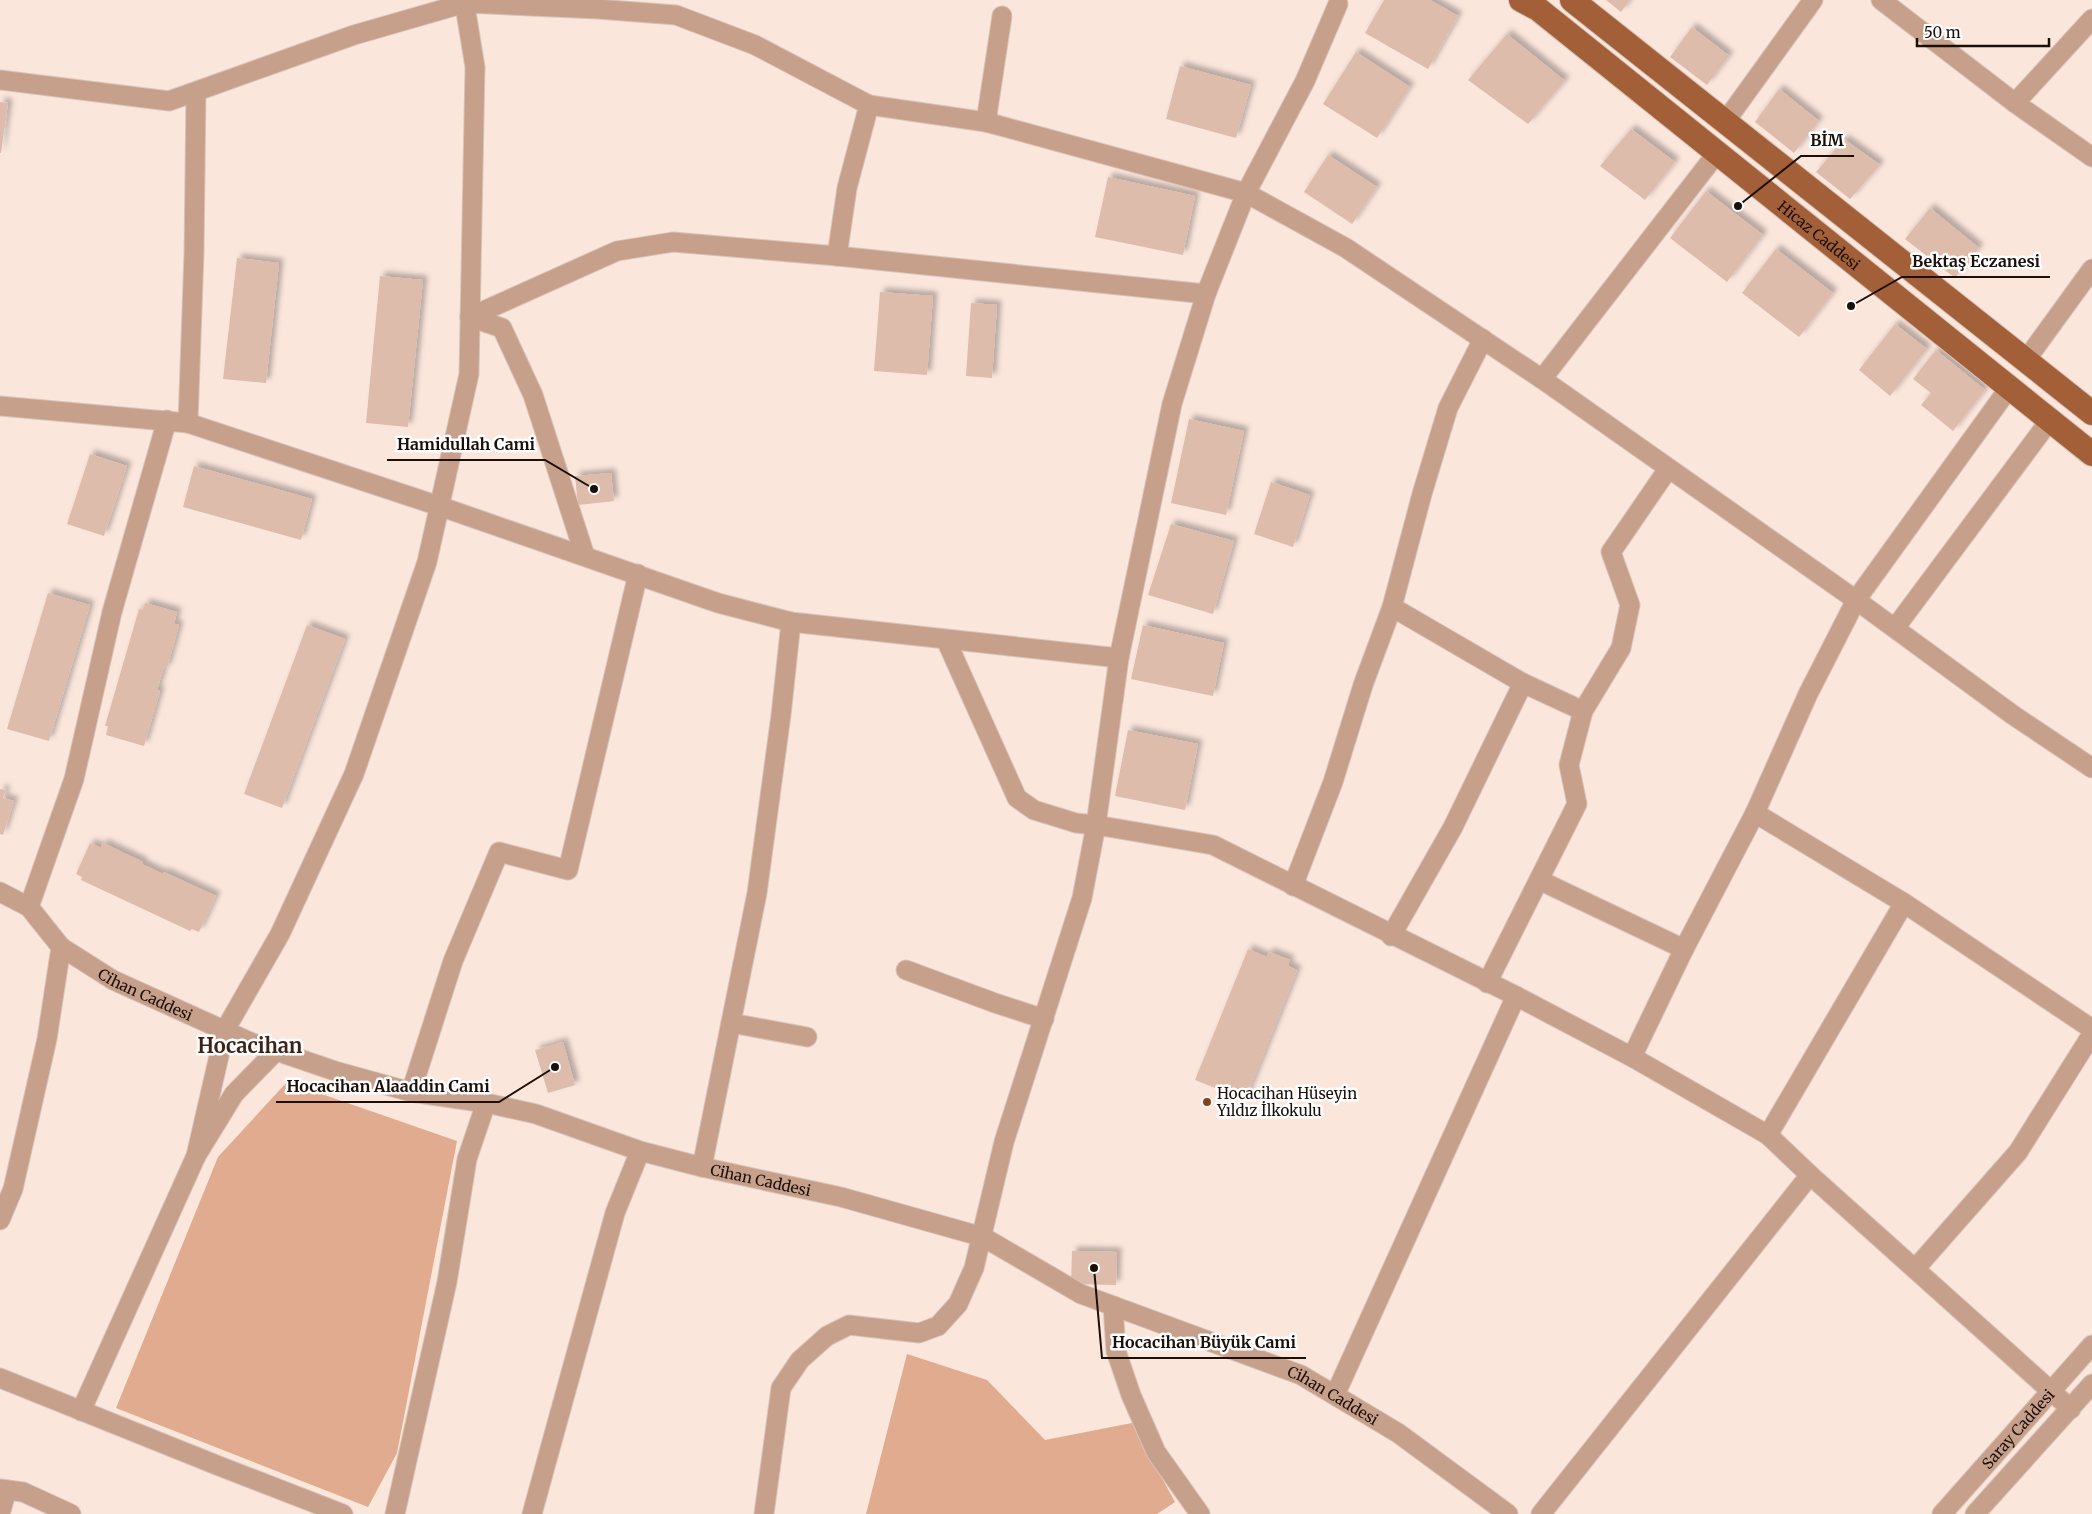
<svg xmlns="http://www.w3.org/2000/svg" width="2092" height="1514" font-family="Merriweather,serif">
  <style>
    .green { fill: #e0ab8e }
    .building { fill: #ddbcab; filter: url(#shadow) }
    .lines { fill: none; stroke-linecap: round; stroke-linejoin: round }
    .minor-casing { stroke: #d7c4ba; stroke-width: 21 }
    .major-casing { stroke: #d7c4ba; stroke-width: 26 }
    .minor { stroke: #c7a08b; stroke-width: 19 }
    .major { stroke: #a35f38; stroke-width: 24 }
    .poi-dot { fill: #874317; stroke: #fff; stroke-width: 2 }
    .labels { text-anchor: middle; dominant-baseline: central; stroke-width: 5; stroke-linejoin: round; paint-order: stroke }
    .street-label { font-size: 15px; fill: #1a0f09; stroke: #fff }
    .poi-label { font-size: 15px; fill: #1a0f09; stroke: #fff; text-anchor: start }
    .district-label { font-size: 20px; font-weight: bold; fill: #3c2315; stroke: #fff }
    .leader { fill: none; stroke: #1a0f09; stroke-width: 2 }
    .callout-dot { fill: #1a0f09; stroke: #fff; stroke-width: 2 }
    .callout-label { font-size: 16px; text-anchor: middle; font-weight: bold; fill: #1a0f09; stroke: #fff; stroke-width: 5; stroke-linejoin: round; paint-order: stroke }
  </style>
  <defs>
    <filter id="shadow"><feDropShadow dx="4.5" dy="-4.5" stdDeviation="2.5" flood-color="#0004"/></filter>
  </defs>
  <rect width="100%" height="100%" fill="#fbe6dc"/>
  <path class="green" d="M287,1082l170,59 -60,312 -29,54 -252,-99 102,-251z
    M907,1354l80,26 58,60 87,-17 43,79 -18,12h-291z"/>
  <path class="building" d="M1384,0h46l28,16 -30,53 -63,-36z
    M1606,0h24l-9,12z
    M1692,27l37,29 -22,29 -37,-28z
    M1507,34l58,47 -37,43 -60,-44z
    M1356,52l54,35 -33,51 -54,-34z
    M1180,66l71,19 -15,53 -70,-19z
    M1779,89l40,32 -25,32 -39,-31z
    M0,102l8,1 -7,50h-1z
    M1631,129l44,33 -30,38 -45,-34z
    M1844,139l36,26 -30,34 -34,-27z
    M1328,155l49,32 -25,37 -48,-32z
    M1108,177l87,19 -12,59 -88,-18z
    M1706,191l57,44 -36,47 -57,-44z
    M1930,208l49,40 -24,30 -50,-39z
    M1776,249l57,44 -34,44 -57,-44z
    M237,258l42,5 -13,120 -43,-4z
    M380,276l43,4 -15,147 -42,-4z
    M880,292l53,4 -6,79 -53,-4z
    M971,303l26,2 -5,73 -26,-2z
    M1895,324l32,25 -37,47 -31,-26z
    M1936,350l49,40 -32,41 -32,-26 10,-12 -18,-14z
    M1189,419l55,12 -18,84 -55,-12z
    M90,454l37,12 -23,70 -37,-12z
    M194,466l118,33 -11,41 -118,-33z
    M611,473l3,28 -36,4 -3,-29z
    M1271,482l39,13 -17,52 -39,-13z
    M1171,524l63,17 -21,73 -65,-19z
    M48,593l42,12 -41,136 -42,-12z
    M145,603l32,9 -3,12 5,1 -12,43 -3,-1 -7,23 3,1 -16,55 -38,-11 2,-9h-3l34,-117 4,1z
    M307,625l38,14 -63,169 -38,-14z
    M1143,625l81,18 -11,53 -82,-17z
    M1128,730l70,14 -13,66 -70,-14z
    M0,789l6,1 -3,8 11,3 -11,34 -3,-1z
    M90,843l11,5 2,-5 40,19 -1,2 21,10 1,-2 52,24 -17,36 -7,-3 -2,2 -109,-51 1,-3 -6,-3z
    M1248,949l19,8 2,-5 21,8 -2,6 9,4 -52,130 -50,-20z
    M563,1042l12,43 -27,8 -13,-43z
    M1072,1251l45,1 -1,33 -45,-1z"/>
  <g class="lines">
    <defs>
      <g id="minor">
        <path d="M1881,0l134,103 77,54"/>
        <path d="M0,80l169,21 185,-66 111,-32 132,6 79,6 79,30 114,60 117,17 260,71 100,55 196,131 314,221 157,115 79,53"/>
        <path d="M2015,103l77,-84"/>
        <path d="M986,122l16,-106"/>
        <path d="M1725,122l88,-122"/>
        <path d="M837,256l10,-68 22,-83"/>
        <path d="M470,317l147,-66 56,-9 164,14 369,38"/>
        <path d="M470,317l32,11 31,67 52,161"/>
        <path d="M2026,360l66,-91"/>
        <path d="M1542,379l175,-226"/>
        <path d="M0,406l188,17 251,83 279,97 73,19 328,36"/>
        <path d="M188,423l6,-170 2,-161"/>
        <path d="M1392,607l129,75 62,29"/>
        <path d="M1895,628l155,-208"/>
        <path d="M946,640l71,158 17,12 42,13 20,2 117,20 303,151 116,61 136,78 42,40 261,234"/>
        <path d="M1755,813l149,90 188,126"/>
        <path d="M1539,880l145,69"/>
        <path d="M1293,886l40,-104 30,-97 29,-78 30,-113 26,-86 35,-69"/>
        <path id="s1" d="M0,892l29,15 32,40 52,33 137,62 85,29 76,21 75,11 50,11 104,37 62,16 139,30 142,40 98,57 220,81 97,58 110,81"/>
        <path d="M29,907l45,-128 38,-167 55,-192"/>
        <path d="M1391,936l62,-109 70,-144"/>
        <path d="M906,970l89,33 49,16"/>
        <path d="M1487,983l90,-179 -8,-39 14,-54 38,-63 9,-43 -19,-53 57,-83"/>
        <path d="M731,1023l76,14"/>
        <path d="M276,1051l-42,43 -38,62 29,-126 55,-96 74,-160 73,-212 42,-188 6,-307 -11,-67"/>
        <path d="M1632,1057l52,-108 71,-136 53,-119 48,-94 153,-212"/>
        <path d="M411,1092l42,-131 46,-109 69,18 70,-296"/>
        <path d="M1768,1135l136,-232"/>
        <path d="M702,1167l55,-274 24,-178 10,-93"/>
        <path d="M0,1220l13,-31 34,-150 14,-92"/>
        <path d="M1915,1269l103,-117 74,-118"/>
        <path d="M1113,1306l3,45 15,44 25,57 44,62"/>
        <path d="M0,1378l219,88 124,48"/>
        <path d="M1335,1395l181,-399"/>
        <path d="M81,1411l115,-255"/>
        <path d="M0,1489l23,3 48,22"/>
        <path d="M0,1514l7,-24"/>
        <path d="M395,1514l52,-232 20,-123 19,-56"/>
        <path d="M532,1514l83,-301 25,-62"/>
        <path d="M764,1514l17,-126 19,-28 27,-24 22,-11 70,8 19,-7 20,-22 16,-36 30,-126 78,-244 14,-73 23,-167 53,-254 34,-110 40,-101 59,-112 33,-77"/>
        <path d="M1541,1514l269,-339"/>
        <path id="s2" d="M1942,1514l150,-169"/>
        <path d="M1975,1514l117,-130"/>
      </g>
      <g id="major">
        <path id="s3" d="M1521,0l17,9 554,445"/>
        <path d="M1572,0l520,413"/>
      </g>
    </defs>
    <use href="#minor" class="minor-casing"/>
    <use href="#major" class="major-casing"/>
    <use href="#minor" class="minor"/>
    <use href="#major" class="major"/>
  </g>
  <circle class="poi-dot" cx="1207" cy="1102" r="5"/>
  <g class="labels">
    <g class="street-label">
      <text stroke="none"><textPath href="#s3" startOffset="380">Hicaz Caddesi</textPath></text>
      <text stroke="none"><textPath href="#s1" startOffset="181">Cihan Caddesi</textPath></text>
      <text stroke="none"><textPath href="#s1" startOffset="826">Cihan Caddesi</textPath></text>
      <text stroke="none"><textPath href="#s1" startOffset="1441">Cihan Caddesi</textPath></text>
      <text stroke="none"><textPath href="#s2" startOffset="114">Saray Caddesi</textPath></text>
    </g>
    <g class="poi-label">
      <text x="1217" y="1093">Hocacihan Hüseyin<tspan x="1217" dy="17">Yıldız İlkokulu</tspan></text>
    </g>
    <g class="district-label">
      <text x="250" y="1045">Hocacihan</text>
    </g>
  </g>
  <path class="leader" d="M1738 206L1801 156H1854M1851 306L1902 277H2050M594 489L545 460H387M555 1067L499 1102H276M1094 1268L1102 1358H1306"/>
  <g class="callout-dot">
    <circle cx="1738" cy="206" r="5"/>
    <circle cx="1851" cy="306" r="5"/>
    <circle cx="594" cy="489" r="5"/>
    <circle cx="555" cy="1067" r="5"/>
    <circle cx="1094" cy="1268" r="5"/>
  </g>
  <g class="callout-label">
    <text x="1827" y="146">BİM</text>
    <text x="1976" y="267">Bektaş Eczanesi</text>
    <text x="466" y="450">Hamidullah Cami</text>
    <text x="388" y="1092">Hocacihan Alaaddin Cami</text>
    <text x="1204" y="1348">Hocacihan Büyük Cami</text>
  </g>
  <path d="M1917 38v8h132v-8" fill="none" stroke="#1a0f09" stroke-width="2.5"/>
  <text x="1924" y="38" font-size="15" fill="#1a0f09" stroke="#ffffff" stroke-width="4" paint-order="stroke">50 m</text>
</svg>
